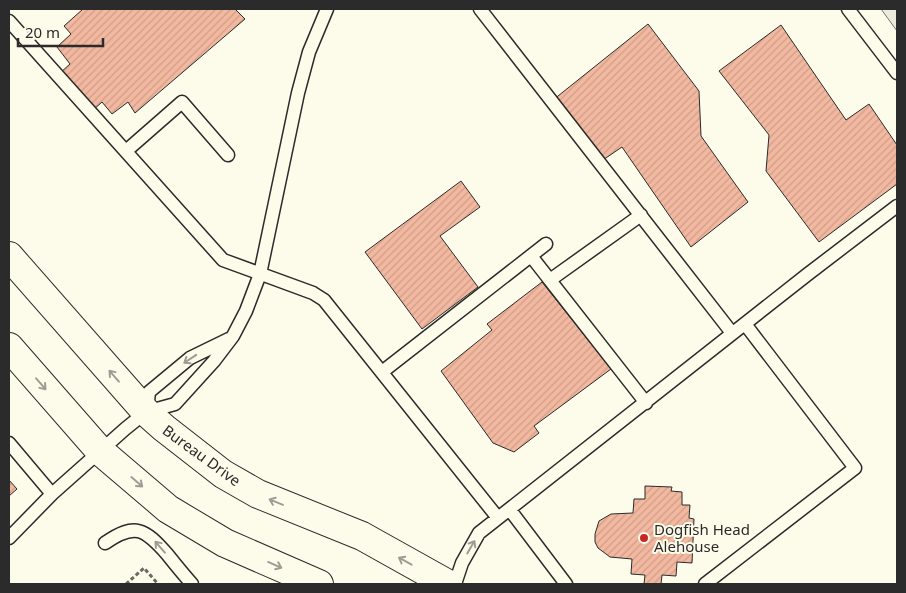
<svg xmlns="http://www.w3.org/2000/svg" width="906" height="593" font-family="'Noto Sans',sans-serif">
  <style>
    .parking { fill: #eceadb; stroke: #74746e }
    .building { fill: url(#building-hatch); stroke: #2b2b2b }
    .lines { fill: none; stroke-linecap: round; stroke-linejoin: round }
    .service-casing { stroke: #2b2b2b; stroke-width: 15 }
    .tertiary-casing { stroke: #2b2b2b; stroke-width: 30 }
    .path { stroke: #6a6964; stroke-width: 3; stroke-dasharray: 4 2.5; stroke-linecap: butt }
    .service { stroke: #fdfbea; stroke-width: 12 }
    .tertiary { stroke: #fdfbea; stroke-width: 28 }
    .oneway { stroke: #9e9d94 }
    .poi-dot { fill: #c62828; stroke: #fdfbea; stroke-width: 2 }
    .labels { text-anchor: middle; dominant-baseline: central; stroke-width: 4; stroke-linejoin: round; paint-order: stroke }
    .street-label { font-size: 15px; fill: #2b2b2b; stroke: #fdfbea }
    .poi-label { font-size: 15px; fill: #2b2b2b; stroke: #fdfbea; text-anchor: start }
  </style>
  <defs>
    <pattern id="building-hatch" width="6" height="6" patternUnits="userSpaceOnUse" patternTransform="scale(1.25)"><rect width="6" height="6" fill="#f2b8a0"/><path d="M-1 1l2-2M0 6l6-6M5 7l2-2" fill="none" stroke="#d09e8a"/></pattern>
  </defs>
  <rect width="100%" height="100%" fill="#fdfbea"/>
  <path class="parking" d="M881,9h16v22z"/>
  <path class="building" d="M83,9h155l-2,1 9,9 -110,94 -7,-11 -16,12 -10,-12 -10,9 -32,-38 10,-9 -13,-17 14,-13 -7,-8z
    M648,24l51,67 2,45 47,66 -57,45 -69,-100 -22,15 -47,-62z
    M781,25l65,95 23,-16 28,41v39l-78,58 -53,-71 3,-36 -50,-64z
    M461,181l19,26 -40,29 38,51 -56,42 -57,-77z
    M542,282l69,87 -77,57 5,7 -25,19 -21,-9 -52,-72 51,-41 -5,-6z
    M9,480l8,9 -8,7z
    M645,486l27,1 -1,4 11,1v13h8l-1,13 5,1 -2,44 -15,-1 -1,14 -14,-1 -1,9h-17l1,-9 -14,-1 1,-15 -22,-2 -12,-9 -3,-6v-8l4,-13 12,-7 22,-1 1,-14h11z"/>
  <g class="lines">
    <defs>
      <path id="service" d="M480,9l252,324
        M848,9l49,64
        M9,21l214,239 90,33 11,7 174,218
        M126,151l56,-49 46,53
        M531,256l115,147
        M550,280l91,-65
        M382,372l164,-128
        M147,410l2,-18 41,-34 39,-19
        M9,443l43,51
        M510,510l56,74
        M9,538l43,-44 73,-65 21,-17 29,-8 39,-43 19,-25 13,-25 14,-37 38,-181 11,-41 18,-43
        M105,543c30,-21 40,-14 62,11 8,10 16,20 25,30
        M455,584l7,-21 17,-30 329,-259 89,-68
        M705,584l150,-116 -110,-144"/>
      <path id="tertiary" d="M9,256l137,156 18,16 59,46 35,20 104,42 86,48
        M9,347l91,104 68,58 57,34 94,41"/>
    </defs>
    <use href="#service" class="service-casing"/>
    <use href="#tertiary" class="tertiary-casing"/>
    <path class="path" d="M126,584l18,-16 14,16"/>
    <use href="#service" class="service"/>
    <use href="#tertiary" class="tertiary"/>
  </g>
  <defs><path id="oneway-shaft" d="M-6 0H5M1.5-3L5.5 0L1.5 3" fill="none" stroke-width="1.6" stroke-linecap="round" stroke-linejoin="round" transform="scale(1.25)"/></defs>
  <g class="oneway">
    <use href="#oneway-shaft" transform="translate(190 359) rotate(146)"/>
    <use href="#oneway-shaft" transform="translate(114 376) rotate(-131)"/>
    <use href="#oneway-shaft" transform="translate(41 384) rotate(49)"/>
    <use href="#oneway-shaft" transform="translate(137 482) rotate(41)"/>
    <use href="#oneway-shaft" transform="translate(276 502) rotate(-158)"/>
    <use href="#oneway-shaft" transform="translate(160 547) rotate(-131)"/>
    <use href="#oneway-shaft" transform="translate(471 547) rotate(-60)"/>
    <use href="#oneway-shaft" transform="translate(405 561) rotate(-151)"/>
    <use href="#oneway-shaft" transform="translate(275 565) rotate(24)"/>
  </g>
  <circle class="poi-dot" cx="644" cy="538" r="5"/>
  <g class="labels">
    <g class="street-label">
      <text transform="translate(202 455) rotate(36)">Bureau Drive</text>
    </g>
    <g class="poi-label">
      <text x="654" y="529">Dogfish Head<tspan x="654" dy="17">Alehouse</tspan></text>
    </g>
  </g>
  <rect width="906" height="593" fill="none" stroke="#2b2b2b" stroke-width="20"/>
  <path d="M18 38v8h85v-8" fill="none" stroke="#2b2b2b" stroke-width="2.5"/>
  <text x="25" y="38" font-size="15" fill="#2b2b2b" stroke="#fdfbea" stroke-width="4" paint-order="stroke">20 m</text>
</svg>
